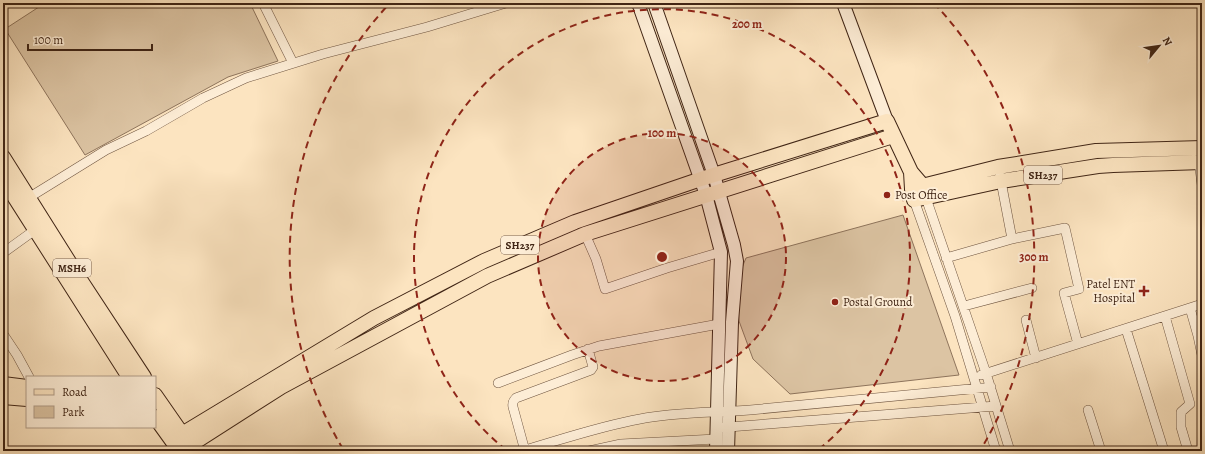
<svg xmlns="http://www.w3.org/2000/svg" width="1205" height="454" font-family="Alegreya,serif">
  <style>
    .park { fill: #dcc4a3; stroke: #8e745c }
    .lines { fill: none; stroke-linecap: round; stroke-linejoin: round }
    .street-casing { stroke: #6f5540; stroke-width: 10 }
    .secondary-casing { stroke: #402515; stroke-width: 14 }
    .primary-casing { stroke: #402515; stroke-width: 16 }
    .street { stroke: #fdedd6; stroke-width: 9 }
    .secondary { stroke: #fdedd6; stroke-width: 12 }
    .primary { stroke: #fce4c0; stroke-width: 14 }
    .ring { fill: none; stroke: #8f2418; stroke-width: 2; stroke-dasharray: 7 5 }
    .poi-dot { fill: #8f2418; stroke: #fdedd6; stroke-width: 1.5 }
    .labels { text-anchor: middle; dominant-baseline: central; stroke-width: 4; stroke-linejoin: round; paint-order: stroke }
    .shield { fill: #fdedd6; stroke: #79614f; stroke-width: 1 }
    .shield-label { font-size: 11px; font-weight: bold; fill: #402515 }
    .poi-label { font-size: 12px; fill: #402515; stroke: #fdedd6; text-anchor: start }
    .centre { fill: #8f2418; stroke: #fdedd6; stroke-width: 2 }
    .ring-label { font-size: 12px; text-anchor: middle; font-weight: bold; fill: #8f2418; stroke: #fdedd6; stroke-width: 4; stroke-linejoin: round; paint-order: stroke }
  </style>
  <rect width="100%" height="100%" fill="#fce4c0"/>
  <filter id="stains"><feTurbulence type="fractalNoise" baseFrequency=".005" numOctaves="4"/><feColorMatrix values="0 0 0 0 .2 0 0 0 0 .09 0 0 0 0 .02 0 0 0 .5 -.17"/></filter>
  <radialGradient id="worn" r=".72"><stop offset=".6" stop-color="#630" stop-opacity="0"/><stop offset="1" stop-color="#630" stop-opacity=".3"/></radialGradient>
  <path class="park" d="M45,3h205l28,58 -50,16 -143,78 -80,-126z
    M903,215l56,160 -169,19 -37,-35 -14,-38 -3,-39 10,-24z"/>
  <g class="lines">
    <defs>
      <path id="street" d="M263,3l30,60
        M1199,161l3,24
        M1000,176l12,63
        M926,198l60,175 24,78
        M25,200l81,-50 40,-19 57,-33 43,-20 77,-24 104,-27 79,-24
        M914,200l41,116 41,135
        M585,234l11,25 9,30 62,-21 54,-16
        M3,253l36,-26
        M946,258l66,-19 53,-11 14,61 -15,4 14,51
        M964,306l68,-18
        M1190,308l8,28 4,19
        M1165,316l25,88 -9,8v15l7,24
        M1026,320l10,38
        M1126,329l38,122
        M3,334l14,21 12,22
        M981,375l221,-71
        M498,383l74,-28 27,-9 120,-22
        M1088,410l13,41
        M716,428l280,-22
        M525,450c38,-11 76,-24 115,-31 36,-7 73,-6 110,-9l241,-23
        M525,451l-12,-44c-1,-4 0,-6 3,-9l75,-28 2,-3 -5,-18
        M589,451l32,-7 95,-5"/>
      <path id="secondary" d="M638,3l68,192 15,57 -5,199
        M654,3l60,172 20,70 3,16 -5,61 -4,129
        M843,3l44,118"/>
      <path id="primary" d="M3,157l78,124 63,96
        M911,172l1,17 2,11 87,-19 97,-15 15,-1 89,-3
        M3,179l126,198
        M914,188l84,-21 98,-16 106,-3
        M3,384l24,3
        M155,395l32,46
        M3,397l24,2
        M155,417l23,32
        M173,442l9,-8 192,-116 110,-57 91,-39 126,-43 186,-58 24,51 12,14 3,12
        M181,451l100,-64 206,-111 98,-42 308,-98"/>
    </defs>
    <use href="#street" class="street-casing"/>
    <use href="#secondary" class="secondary-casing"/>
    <use href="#primary" class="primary-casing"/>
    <use href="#street" class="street"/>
    <use href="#secondary" class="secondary"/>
    <use href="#primary" class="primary"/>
  </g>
  <circle cx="662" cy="257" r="124" fill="#8f2418" fill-opacity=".12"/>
  <g class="ring">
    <circle cx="662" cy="257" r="124"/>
    <path d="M506 450A248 248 0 1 1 818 450"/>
    <path d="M343 449A372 372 0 0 1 390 3M934 3A372 372 0 0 1 981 449"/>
  </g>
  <g class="poi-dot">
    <circle cx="887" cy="195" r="4"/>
    <path d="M1142 285h4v4h4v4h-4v4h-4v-4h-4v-4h4z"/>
    <circle cx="835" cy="302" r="4"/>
  </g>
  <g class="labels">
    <g class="shield">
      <rect x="1024" y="166" width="38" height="18" rx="3"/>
      <rect x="501" y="236" width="38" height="18" rx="3"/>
      <rect x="53" y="259" width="38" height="18" rx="3"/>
    </g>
    <g class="shield-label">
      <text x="1043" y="175">SH237</text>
      <text x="520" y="245">SH237</text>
      <text x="72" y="268">MSH6</text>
    </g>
    <g class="poi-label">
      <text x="895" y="195">Post Office</text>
      <text x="1135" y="284" text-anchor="end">Patel ENT<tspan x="1135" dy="14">Hospital</tspan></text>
      <text x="843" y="302">Postal Ground</text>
    </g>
  </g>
  <circle cx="662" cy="257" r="6" class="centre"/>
  <g class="ring-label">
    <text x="747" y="28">200 m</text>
    <text x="662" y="137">100 m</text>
    <text x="1034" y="261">300 m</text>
  </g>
  <rect width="1205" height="454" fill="none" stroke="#fce4c0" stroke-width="16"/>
  <rect x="4" y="4" width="1197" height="446" fill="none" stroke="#402515" stroke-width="2"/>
  <rect x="8" y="8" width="1189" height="438" fill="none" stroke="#402515"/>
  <rect x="26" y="376" width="130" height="52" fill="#fdedd6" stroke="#b19d89"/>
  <rect x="34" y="389" width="20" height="6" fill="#fce4c0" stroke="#b19d89"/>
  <text x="62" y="396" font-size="12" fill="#402515">Road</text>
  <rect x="34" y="406" width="20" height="12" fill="#dcc4a3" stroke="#b19d89"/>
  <text x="62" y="416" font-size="12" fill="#402515">Park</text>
  <g transform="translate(1159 46) rotate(61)" stroke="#fdedd6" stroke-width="3" paint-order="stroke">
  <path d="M0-3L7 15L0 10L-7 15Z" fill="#402515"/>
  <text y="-6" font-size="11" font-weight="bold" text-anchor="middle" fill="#402515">N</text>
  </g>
  <path d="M28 44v6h124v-6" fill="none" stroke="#402515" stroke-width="2"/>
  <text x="34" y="44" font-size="12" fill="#402515" stroke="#fdedd6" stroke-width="3" paint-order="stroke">100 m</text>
  <rect width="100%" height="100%" filter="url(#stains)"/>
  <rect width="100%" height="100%" fill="url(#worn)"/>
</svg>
